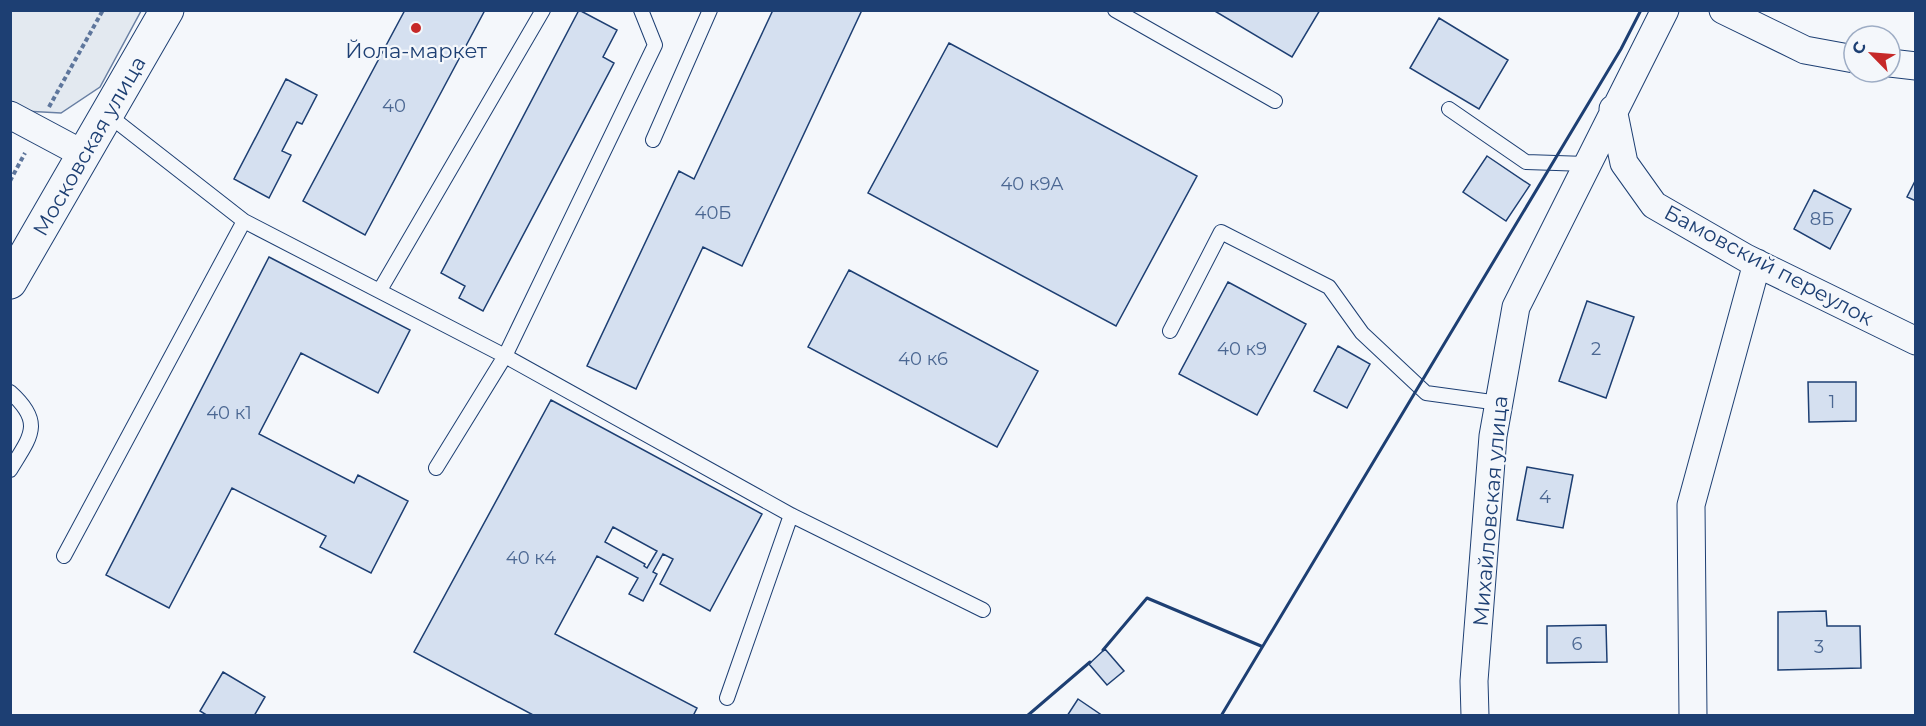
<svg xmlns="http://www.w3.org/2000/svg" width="1926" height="726" font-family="Montserrat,sans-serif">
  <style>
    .green { fill: #e3e9f0; stroke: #687fa3; stroke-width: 1.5 }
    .building { fill: #d5e0f0; stroke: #1d3f73; stroke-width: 1.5; fill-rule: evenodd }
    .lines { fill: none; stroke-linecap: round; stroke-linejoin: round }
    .service-casing { stroke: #1d3f73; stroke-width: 16 }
    .minor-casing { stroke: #1d3f73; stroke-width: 29 }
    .secondary-casing { stroke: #1d3f73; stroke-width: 35 }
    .path { stroke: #5e769c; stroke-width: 4; stroke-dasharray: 4.5 3; stroke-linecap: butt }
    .service { stroke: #f4f7fb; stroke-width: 14 }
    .minor { stroke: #f4f7fb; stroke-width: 27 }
    .secondary { stroke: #f4f7fb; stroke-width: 33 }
    .wall { stroke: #1d3f73; stroke-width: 3 }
    .poi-dot { fill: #c62828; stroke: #f4f7fb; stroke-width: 2 }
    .labels { text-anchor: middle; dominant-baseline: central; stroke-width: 4.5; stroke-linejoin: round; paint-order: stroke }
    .number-label { font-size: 18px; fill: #4b6792 }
    .poi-label { font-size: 21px; fill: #1d3f73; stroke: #f4f7fb }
    .street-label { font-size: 21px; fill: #1d3f73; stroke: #f4f7fb }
  </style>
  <rect width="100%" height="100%" fill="#f4f7fb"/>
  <path class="green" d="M10,11h131l-41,76 -39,26 -37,-2 -13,-7z"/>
  <path class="building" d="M405,10h80l-120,225 -62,-34z
    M579,10l38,20 -14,27 11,6 -131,248 -24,-13 6,-12 -24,-13z
    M773,10h89l-120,256 -39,-19 -67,142 -49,-23 92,-195 15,8z
    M1213,10h107l-28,47z
    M1439,18l69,42 -29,49 -69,-41z
    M949,43l248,133 -81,150 -248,-133z
    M286,79l31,16 -15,29 -5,-2 -15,29 9,4 -22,43 -35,-19z
    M1487,156l43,29 -24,36 -43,-29z
    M1916,179v22l-9,-4z
    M1814,190l37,19 -21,40 -36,-20z
    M269,257l141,73 -32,63 -77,-40 -42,81 95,49 4,-8 50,26 -37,72 -51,-26 6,-11 -94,-48 -63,120 -63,-33z
    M849,270l189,101 -41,76 -189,-100z
    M1228,282l78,42 -49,91 -78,-41z
    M1587,301l47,16 -28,81 -47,-17z
    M1338,346l32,18 -23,44 -33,-17z
    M1808,382h48v39l-47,1z
    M551,400l211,114 -52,97 -50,-27 13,-25 -10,-5 -10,18 4,2 -14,27 -14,-7 9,-16 -41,-22 -42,78 142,74 -4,8h-158l-121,-64zM613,527l44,24 -10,17 -3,-2 1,-2 -40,-22z
    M1527,467l46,8 -10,53 -46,-8z
    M1826,611l1,15h33l1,42 -83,2v-58z
    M1606,625l1,37 -60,1v-37z
    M1105,649l19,22 -17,14 -18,-21z
    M223,672l42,25 -11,19h-46l-8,-5z
    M1078,699l25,17h-36z"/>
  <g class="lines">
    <defs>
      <path id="service" d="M1115,10l160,91
        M1449,109l77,53 60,2
        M107,114l137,107 261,135 286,159 192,95
        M653,140l57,-130
        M380,290l163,-280
        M1170,331l51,-99 108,55 33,46 64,60 73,10
        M10,392c35,31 20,45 0,78
        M436,468l69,-112 150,-311 -14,-35
        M64,556l180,-335
        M727,698l64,-183"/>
      <path id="minor" d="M1723,10l82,40 49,9
        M1890,63l26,3
        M1613,109l11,54 30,42 92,53 170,83
        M10,115l73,39
        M1475,716l-1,-35 19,-245 23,-129 149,-297
        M1693,716l-2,-211 66,-242"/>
      <path id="secondary" d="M10,282l157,-272"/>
    </defs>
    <use href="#service" class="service-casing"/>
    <use href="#minor" class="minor-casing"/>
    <use href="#secondary" class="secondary-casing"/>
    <path class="path" d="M49,107l54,-97
      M10,181l15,-28"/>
    <use href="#service" class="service"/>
    <use href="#minor" class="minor"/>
    <use href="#secondary" class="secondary"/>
    <path class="wall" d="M1103,650l44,-52 114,48
      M1027,716l63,-54
      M1221,716l400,-667 20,-39"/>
  </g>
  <circle class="poi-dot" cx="416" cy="28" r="6"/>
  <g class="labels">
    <g class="number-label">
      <text x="394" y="106">40</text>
      <text x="1032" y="184">40 к9А</text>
      <text x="713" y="213">40Б</text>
      <text x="1822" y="219">8Б</text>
      <text x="1242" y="349">40 к9</text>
      <text x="1596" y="349">2</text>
      <text x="923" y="359">40 к6</text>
      <text x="1832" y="402">1</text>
      <text x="229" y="413">40 к1</text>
      <text x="1545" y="497">4</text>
      <text x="531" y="558">40 к4</text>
      <text x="1577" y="644">6</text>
      <text x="1819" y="647">3</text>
    </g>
    <g class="poi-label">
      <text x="416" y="50">Йола-маркет</text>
    </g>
    <g class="street-label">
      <text transform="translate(89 146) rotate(-60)">Московская улица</text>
      <text transform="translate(1769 265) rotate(28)">Бамовский переулок</text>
      <text transform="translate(1490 511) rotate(-85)">Михайловская улица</text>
    </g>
  </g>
  <rect width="1926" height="726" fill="none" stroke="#1d3f73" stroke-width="24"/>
  <g transform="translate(1872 54) rotate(295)"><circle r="28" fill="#f4f7fb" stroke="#9eadc5" stroke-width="1.5"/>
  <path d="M0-4.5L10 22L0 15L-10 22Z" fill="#c62828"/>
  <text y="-9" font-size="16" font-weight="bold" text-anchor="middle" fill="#1d3f73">С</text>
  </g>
</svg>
